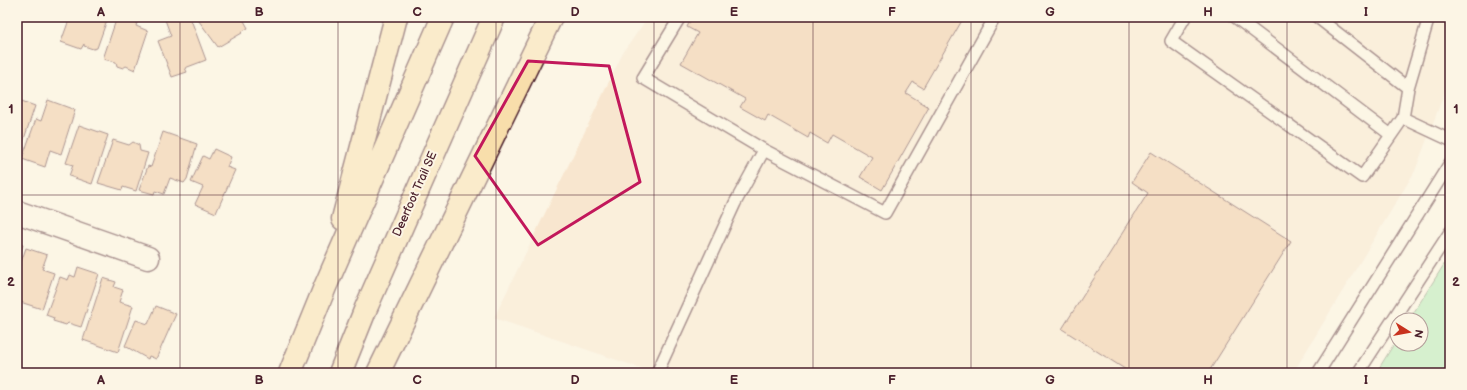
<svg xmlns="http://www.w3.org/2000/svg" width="1467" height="390" font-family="'Balsamiq Sans',sans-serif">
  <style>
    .built { fill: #f8e6cf }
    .green { fill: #a8e8b1; stroke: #79846e }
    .building { fill: #eec39d; stroke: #4a1f2b }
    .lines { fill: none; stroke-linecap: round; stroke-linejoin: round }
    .service-casing { stroke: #4a1f2b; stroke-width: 14 }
    .minor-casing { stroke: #4a1f2b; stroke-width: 25 }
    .motorway-casing { stroke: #4a1f2b; stroke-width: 25 }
    .service { stroke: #fcf5e5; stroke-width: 11 }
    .minor { stroke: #fcf5e5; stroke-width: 22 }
    .motorway { stroke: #f8deab; stroke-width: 22 }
    .marked { fill: none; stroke: #c2185b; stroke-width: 3; stroke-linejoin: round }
    .grid { fill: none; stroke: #4a1f2b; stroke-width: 1; stroke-opacity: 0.55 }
    .labels { text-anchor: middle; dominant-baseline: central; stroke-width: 4; stroke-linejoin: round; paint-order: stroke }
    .street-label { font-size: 12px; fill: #4a1f2b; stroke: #fcf5e5 }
    .neatline { fill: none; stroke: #4a1f2b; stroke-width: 1.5 }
    .grid-label { font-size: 13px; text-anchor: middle; font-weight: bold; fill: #4a1f2b }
  </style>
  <rect width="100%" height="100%" fill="#fcf5e5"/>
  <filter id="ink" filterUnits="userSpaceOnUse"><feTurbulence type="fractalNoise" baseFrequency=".025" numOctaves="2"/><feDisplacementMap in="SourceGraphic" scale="8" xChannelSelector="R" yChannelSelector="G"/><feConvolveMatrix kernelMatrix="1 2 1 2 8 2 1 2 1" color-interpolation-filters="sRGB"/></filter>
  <g filter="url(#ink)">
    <path class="built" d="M648,17h802v61l-35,93 -122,202h-638l-161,-55 129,-265z"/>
    <path class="green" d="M1450,255v118h-74l21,-34v5h24v-24h-12z"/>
    <path class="building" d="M70,17h38l-11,31 -4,1 -9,-3v-2l-3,5 -20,-7z
      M117,17h22l-3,9 12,5 -13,39 -9,-4 -3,2 -6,-2 -1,-4 -13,-3z
      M164,17h26l16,43 -21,8 2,4 -15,5 -14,-36 13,-5z
      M196,17h46l6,11 -7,4 1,1 -24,14z
      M692,17h272l-41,71 -10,-6 -7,11 23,14 -47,83 -22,-13 12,-20 -40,-23 -5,9 -17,-10 -2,5 -40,-23 -3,6 -25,-14 5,-8 -64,-36 17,-30 -11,-6z
      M17,97l2,3 16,6 -18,54z
      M48,100l27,10 -14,44 -11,-4 -5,17 -23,-8 14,-40 5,2z
      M79,125l29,10 -16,49 -23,-8 4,-11 -7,-2z
      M163,132l34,12 -10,35 -3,4 -14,-5 -6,16 -9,-3 -1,3 -15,-4 9,-24 3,1z
      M113,140l16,5 4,-3 6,3 1,6 8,2 -12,38 -13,-4 -1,3 -24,-7z
      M214,149l17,8 -4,10 8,3 -19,43 -21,-9 8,-17 -12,-5 12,-26 6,3z
      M1151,152l140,89 -83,132h-77l-69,-44 86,-136 -16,-11z
      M17,243l6,2 -6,18z
      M26,248l21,7 -5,14 12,4 -12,36 -25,-8v-28z
      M78,267l21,7 -18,53 -13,-4 -2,2 -13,-4 1,-3 -8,-3 14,-38 8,3 2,-5 5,2z
      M103,278l13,4 -2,5 9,3 -4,12 14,4 -15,46 -35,-12z
      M156,306l20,8 -20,45 -7,-3 -1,3 -23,-13 11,-26 12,4z"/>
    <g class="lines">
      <defs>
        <path id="service" d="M680,17l-37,61 121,72 121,63 110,-196
          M1185,17l-14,24 191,136 41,-59
          M1235,17l156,118
          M1317,17l91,71
          M1429,17l-21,71 -5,30 47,22
          M657,373l78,-170 29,-53
          M1318,373l132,-210
          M1358,373l92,-141"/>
        <path id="minor" d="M17,212l131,46"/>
        <path id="motorway" d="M343,219l53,-202
          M290,373l35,-86 118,-270
          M340,373l26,-65 128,-291
          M378,373l173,-356"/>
      </defs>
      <use href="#service" class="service-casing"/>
      <use href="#minor" class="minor-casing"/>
      <use href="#motorway" class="motorway-casing"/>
      <use href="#service" class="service"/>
      <use href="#minor" class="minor"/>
      <use href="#motorway" class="motorway"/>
    </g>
  </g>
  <path d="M0 0H1467V390H0ZM528,61l81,5 31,116 -102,63 -63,-89z" fill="#fcf5e5" fill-opacity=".55" fill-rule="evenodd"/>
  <path class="marked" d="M528,61l81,5 31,116 -102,63 -63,-89z"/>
  <path class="grid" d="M180,17v356M338,17v356M496,17v356M654,17v356M813,17v356M971,17v356M1129,17v356M1287,17v356M17,195h1433"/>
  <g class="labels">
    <g class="street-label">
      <text transform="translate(415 194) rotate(-66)">Deerfoot Trail SE</text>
    </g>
  </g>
  <rect width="1467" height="390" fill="none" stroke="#fcf5e5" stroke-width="44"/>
  <g transform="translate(1409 332) rotate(101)"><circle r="19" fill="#fcf5e5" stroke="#b59f9b"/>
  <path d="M0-3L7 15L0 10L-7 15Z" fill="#c8321e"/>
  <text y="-6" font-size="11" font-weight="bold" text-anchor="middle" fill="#4a1f2b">N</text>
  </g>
  <rect x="22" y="22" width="1423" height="346" class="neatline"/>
  <g class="grid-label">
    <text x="101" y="16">A</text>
    <text x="259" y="16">B</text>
    <text x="417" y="16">C</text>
    <text x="575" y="16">D</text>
    <text x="734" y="16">E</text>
    <text x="892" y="16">F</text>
    <text x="1050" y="16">G</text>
    <text x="1208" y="16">H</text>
    <text x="1366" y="16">I</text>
    <text x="11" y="113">1</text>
    <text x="1456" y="113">1</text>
    <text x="11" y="286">2</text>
    <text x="1456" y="286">2</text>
    <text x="101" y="384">A</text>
    <text x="259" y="384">B</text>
    <text x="417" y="384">C</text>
    <text x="575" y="384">D</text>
    <text x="734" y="384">E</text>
    <text x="892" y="384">F</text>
    <text x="1050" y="384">G</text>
    <text x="1208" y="384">H</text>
    <text x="1366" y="384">I</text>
  </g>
</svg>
